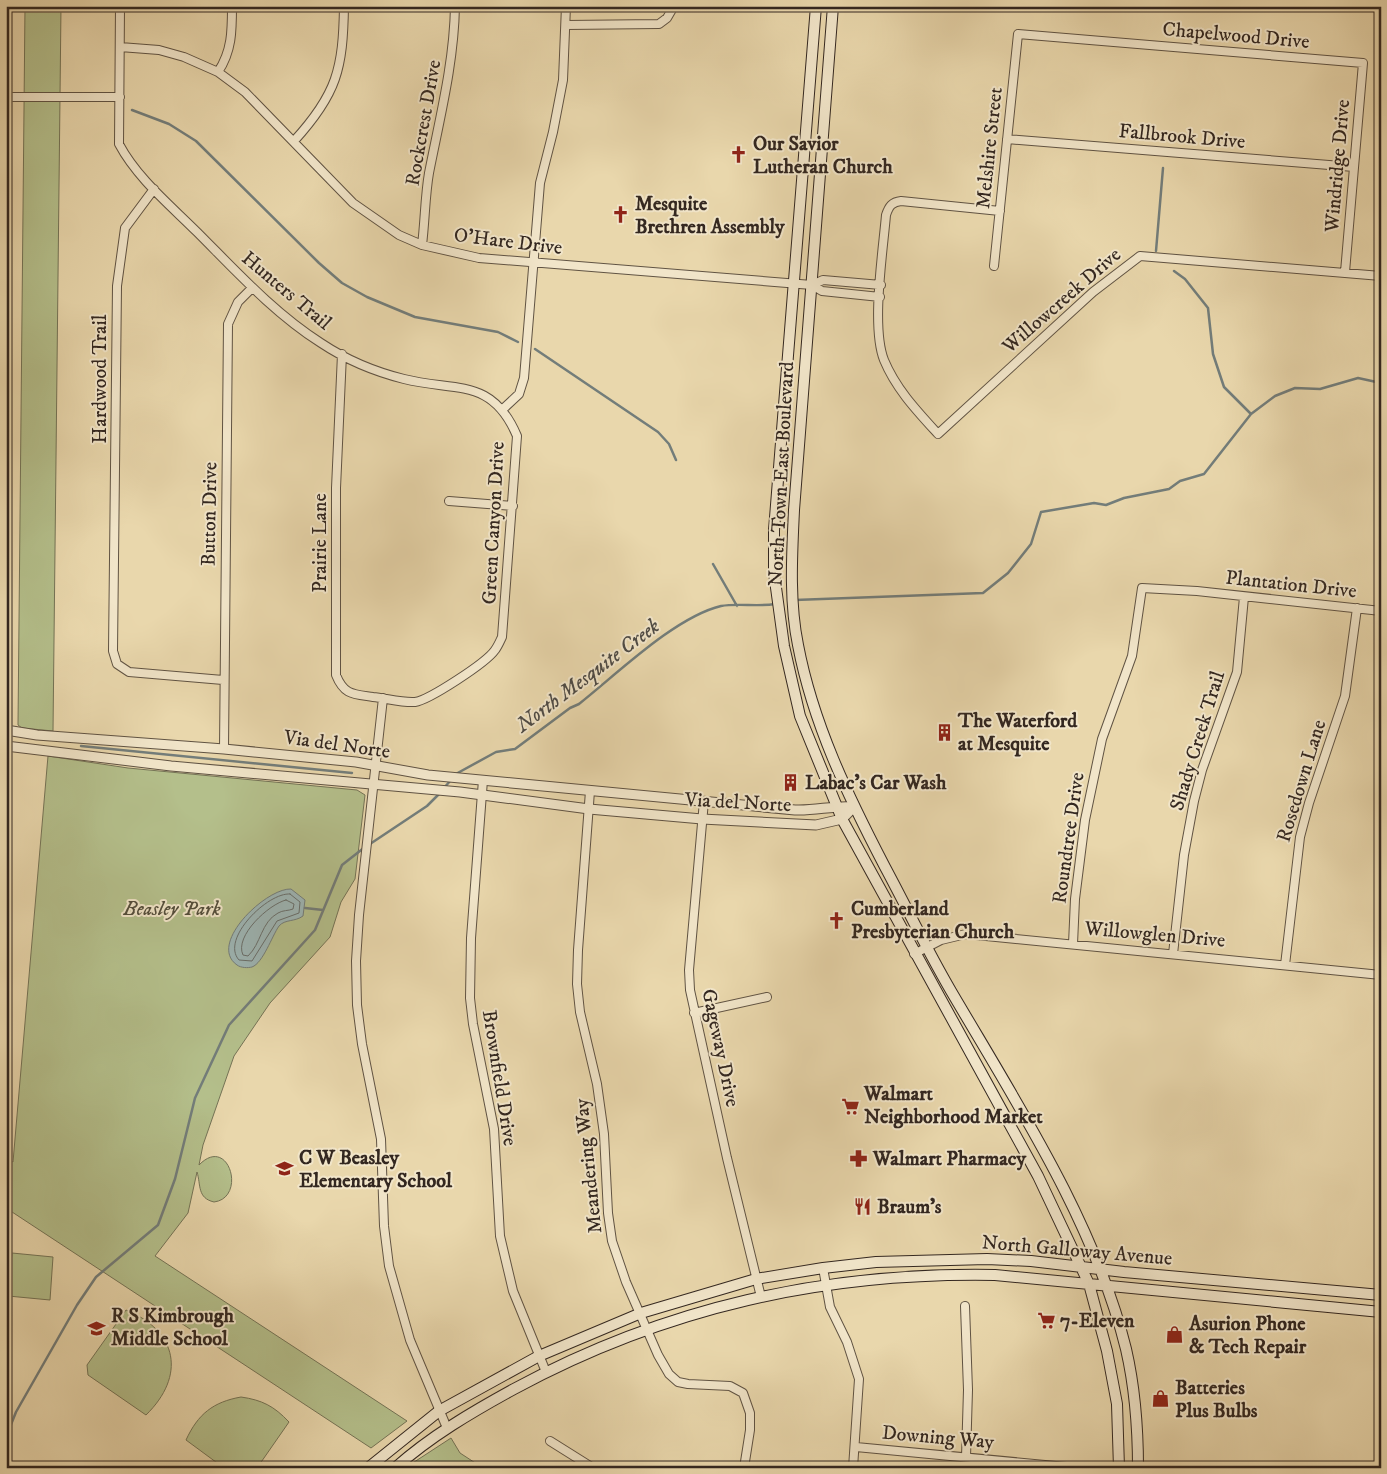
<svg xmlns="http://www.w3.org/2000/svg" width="1387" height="1474" font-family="'IM FELL DW Pica',serif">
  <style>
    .green { fill: #b4bf8b; stroke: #747356 }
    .water { fill: #9db6b6; stroke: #737d7a }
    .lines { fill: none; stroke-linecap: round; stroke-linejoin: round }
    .shore { stroke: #686e6b; stroke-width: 1 }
    .stream { stroke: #737d7a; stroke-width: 2.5 }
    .minor-casing { stroke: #605343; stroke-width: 10 }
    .tertiary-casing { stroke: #605343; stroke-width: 11 }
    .secondary-casing { stroke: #332720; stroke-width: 12 }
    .minor { stroke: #f1e5c9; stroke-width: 8 }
    .tertiary { stroke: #f1e5c9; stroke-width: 9 }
    .secondary { stroke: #f1e5c9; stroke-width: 10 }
    .labels { text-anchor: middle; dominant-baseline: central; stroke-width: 4; stroke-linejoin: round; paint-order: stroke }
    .street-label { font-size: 20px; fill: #332720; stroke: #f1e5c9 }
    .poi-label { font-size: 20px; font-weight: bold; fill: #332720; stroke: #f1e5c9; text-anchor: start }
    .park-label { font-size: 20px; font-style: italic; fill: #534d3b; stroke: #f1e5c9 }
    .water-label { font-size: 21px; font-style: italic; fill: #4e4b46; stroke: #f1e5c9 }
  </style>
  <rect width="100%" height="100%" fill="#e9d7ac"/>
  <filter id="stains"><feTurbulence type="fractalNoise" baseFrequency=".004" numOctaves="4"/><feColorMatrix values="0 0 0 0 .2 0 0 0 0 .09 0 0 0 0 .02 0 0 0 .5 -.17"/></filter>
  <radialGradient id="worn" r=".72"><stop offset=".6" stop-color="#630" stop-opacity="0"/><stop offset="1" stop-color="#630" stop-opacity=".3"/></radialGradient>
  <path class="green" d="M25,6h36l-8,725 -31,-3 -4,-3z
    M48,756l80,12 229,22 8,5 -10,84 -14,23 -11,35 -60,66 -36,53 -31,89 -4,20c30,-31 48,33 15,37 -17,-4 -13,-17 -17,-30l-9,41 -33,43 252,165 -36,27 -365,-240v-50l7,4z
    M12,1253l41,4 -3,43 -42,-4z
    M126,1310c52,21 60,66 20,105l-58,-40 -1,-10z
    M241,1397c21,3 33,9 48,25l-32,46h-33l-38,-28c12,-26 27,-38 55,-43z
    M451,1438l9,15 23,15h-78z"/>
  <path class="water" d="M291,889l14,11 -2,16c-8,6 -18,3 -24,10 -7,10 -16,37 -27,41 -4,1 -11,1 -15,-2 -30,-21 29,-77 54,-76z"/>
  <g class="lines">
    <path class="shore" d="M290,894l10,8 -1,11 -22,8 -25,40 -13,-1c-19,-21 29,-68 51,-66z
      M286,900l8,4 -1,5c-5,2 -10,1 -15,4 -17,9 -17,31 -30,43l-5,-1c-9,-19 26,-51 43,-55z"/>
    <path class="stream" d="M132,110l37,14 27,17 123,122 23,20 25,14 48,20 83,15 20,10
      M1156,251l7,-83
      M1174,271l11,8 23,29 5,46 11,33 27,27
      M535,349l123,83 11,12 7,16
      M713,564l24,42
      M795,600l188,-7 25,-20 23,-29 10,-32 53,-9 12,2 18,-7 45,-9 11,-8 24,-7 47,-60 24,-18 20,-8 25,1 38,-11 23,5
      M81,746l271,27
      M454,775l42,-23 19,-3 55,-41 9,-4c38,-30 96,-87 142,-98 17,-3 37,1 54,-2
      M443,789l8,-9
      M370,844l57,-38 13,-13
      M305,908l18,2
      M6,1437l10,-25 61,-107 19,-28 62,-52 17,-46 20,-81 34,-73 86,-95 27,-65 23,-18"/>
    <defs>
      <path id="minor" d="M120,6l-1,138c18,34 51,61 78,88 39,39 77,81 124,111 24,16 55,29 83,36 52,13 88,-2 113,57l-15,201c-2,4 -4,9 -7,13 -9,13 -66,50 -80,52 -13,1 -30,-4 -42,-5 -20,-3 -29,-2 -37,-22v-187l6,-134
        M566,25l93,-1 8,-6 7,-12
        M120,47l39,3 25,7 34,15 27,20 108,111 46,32 23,10 57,13 333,27 10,6 58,6
        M218,72c14,-21 14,-41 14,-66
        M6,97h114
        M1007,139l347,28
        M294,141c43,-47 49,-72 50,-135
        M154,189l-29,39 -8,58 -4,365 4,13 12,8 94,8
        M1000,211l-99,-10c-9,1 -12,5 -15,14 -3,36 -15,112 -2,145 12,29 33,51 54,74l155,-142 47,-36 241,20
        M422,245c3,-24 3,-49 7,-72 11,-56 25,-110 26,-167
        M994,266l24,-232 345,29 -18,209
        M812,285l11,-5 58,5
        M503,409l16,-15 5,-16 16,-195 13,-51 10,-52 3,-74
        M449,501l64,5
        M383,698l-24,217 -3,46 1,44 5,39 19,95 3,87 5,40 21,74 37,88
        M224,749l4,-425 10,-22 14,-14
        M483,780l-12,158 -1,60 3,26 21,105 6,107 13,55 33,81
        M590,791l-12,159 -1,34 3,28 17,72 7,50 4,79 4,28 14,41 32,73 11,19 9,8 10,2 42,2 13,7 7,20v17l-6,38
        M704,801l-15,169 1,20 37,168 34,139
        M1073,944l2,-45 10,-79 17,-81 30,-83 10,-68 55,3 184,20
        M914,954l27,-14 25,-6 415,41
        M1173,954l11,-99 10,-54 8,-31 35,-98 7,-75
        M1285,965l15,-128 9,-34 36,-107 12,-88
        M694,1013l73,-16
        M823,1268l7,39 17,35 12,37 -6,89
        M965,1306l3,84 -2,67
        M550,1441l43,27
        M856,1447l221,21"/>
      <path id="tertiary" d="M6,730l31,5 187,14 132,13 72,13 367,35c21,1 39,-5 59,-3
        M6,746l165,20 289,26 129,17 113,10 114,6 26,-6 12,-12"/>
      <path id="secondary" d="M816,6l-42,524v43l10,73 16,70 42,103 196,357 51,108 18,67 10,53 2,64
        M833,6l-39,504c-2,44 -5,91 4,135 15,79 50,151 87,222 22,41 42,83 66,124 65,111 144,232 175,358 9,39 12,79 12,119
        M368,1468l71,-57 100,-55 102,-43 115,-34 67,-11 53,-6 111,-3 44,2 93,11 257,23
        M395,1468c36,-32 77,-56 119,-79 152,-82 310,-117 481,-114l386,37"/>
    </defs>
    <use href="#minor" class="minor-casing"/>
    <use href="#tertiary" class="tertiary-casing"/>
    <use href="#secondary" class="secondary-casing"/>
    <use href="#minor" class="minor"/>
    <use href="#tertiary" class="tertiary"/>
    <use href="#secondary" class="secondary"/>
  </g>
  <defs>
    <symbol id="church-bare" viewBox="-9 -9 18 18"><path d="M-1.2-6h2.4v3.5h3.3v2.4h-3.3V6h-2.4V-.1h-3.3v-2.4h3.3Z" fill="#8f2418" stroke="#f1e5c9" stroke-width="2.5" paint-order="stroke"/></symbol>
    <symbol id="building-bare" viewBox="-9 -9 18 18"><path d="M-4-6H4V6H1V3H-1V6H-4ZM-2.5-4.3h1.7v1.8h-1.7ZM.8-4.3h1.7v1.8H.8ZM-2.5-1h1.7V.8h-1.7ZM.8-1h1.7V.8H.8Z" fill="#8f2418" stroke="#f1e5c9" stroke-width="2.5" paint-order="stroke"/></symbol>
    <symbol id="supermarket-bare" viewBox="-9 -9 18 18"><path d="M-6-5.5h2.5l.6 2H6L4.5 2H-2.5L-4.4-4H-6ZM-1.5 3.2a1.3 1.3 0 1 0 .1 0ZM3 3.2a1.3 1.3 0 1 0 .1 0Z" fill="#8f2418" stroke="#f1e5c9" stroke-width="2.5" paint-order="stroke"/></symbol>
    <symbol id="pharmacy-bare" viewBox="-9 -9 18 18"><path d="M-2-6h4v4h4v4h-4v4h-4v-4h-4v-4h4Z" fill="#8f2418" stroke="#f1e5c9" stroke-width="2.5" paint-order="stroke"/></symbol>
    <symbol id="school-bare" viewBox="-9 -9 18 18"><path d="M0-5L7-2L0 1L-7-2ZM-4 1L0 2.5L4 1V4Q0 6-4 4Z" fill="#8f2418" stroke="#f1e5c9" stroke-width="2.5" paint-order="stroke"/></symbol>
    <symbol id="restaurant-bare" viewBox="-9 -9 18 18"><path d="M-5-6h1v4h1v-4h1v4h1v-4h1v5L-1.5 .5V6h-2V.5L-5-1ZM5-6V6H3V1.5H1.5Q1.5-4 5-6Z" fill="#8f2418" stroke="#f1e5c9" stroke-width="2.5" paint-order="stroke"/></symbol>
    <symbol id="shop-bare" viewBox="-9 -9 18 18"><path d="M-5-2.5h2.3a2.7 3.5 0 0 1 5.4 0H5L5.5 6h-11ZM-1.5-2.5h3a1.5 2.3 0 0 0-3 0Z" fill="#8f2418" stroke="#f1e5c9" stroke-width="2.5" paint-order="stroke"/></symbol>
  </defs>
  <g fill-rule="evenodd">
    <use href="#church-bare" x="726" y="142" width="25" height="25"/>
    <use href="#church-bare" x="608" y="202" width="25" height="25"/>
    <use href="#building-bare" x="932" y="720" width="25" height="25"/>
    <use href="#building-bare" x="778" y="770" width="25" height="25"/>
    <use href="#church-bare" x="824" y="908" width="25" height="25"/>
    <use href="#supermarket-bare" x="838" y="1094" width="25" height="25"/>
    <use href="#pharmacy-bare" x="846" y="1146" width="25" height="25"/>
    <use href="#school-bare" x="272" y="1156" width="25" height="25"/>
    <use href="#restaurant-bare" x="850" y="1194" width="25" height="25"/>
    <use href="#supermarket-bare" x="1034" y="1308" width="25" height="25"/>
    <use href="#school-bare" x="84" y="1316" width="25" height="25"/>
    <use href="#shop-bare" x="1162" y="1322" width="25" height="25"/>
    <use href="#shop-bare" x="1148" y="1386" width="25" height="25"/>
  </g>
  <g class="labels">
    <g class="street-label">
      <text transform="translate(1236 36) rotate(5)">Chapelwood Drive</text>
      <text transform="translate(424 123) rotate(-80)">Rockcrest Drive</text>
      <text transform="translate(1182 137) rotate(5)">Fallbrook Drive</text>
      <text transform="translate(990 148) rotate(-84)">Melshire Street</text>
      <text transform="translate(1338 166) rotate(-85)">Windridge Drive</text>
      <text transform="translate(508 242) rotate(7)">O'Hare Drive</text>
      <text transform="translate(286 291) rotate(40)">Hunters Trail</text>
      <text transform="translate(1062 301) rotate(-41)">Willowcreek Drive</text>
      <text transform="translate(100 379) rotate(-90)">Hardwood Trail</text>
      <text transform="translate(782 474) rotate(-87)">North Town East Boulevard</text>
      <text transform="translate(210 514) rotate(-89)">Button Drive</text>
      <text transform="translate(494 523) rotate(-87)">Green Canyon Drive</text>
      <text transform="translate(320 543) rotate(-90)">Prairie Lane</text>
      <text transform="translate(1291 585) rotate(6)">Plantation Drive</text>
      <text transform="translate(1198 741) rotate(-73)">Shady Creek Trail</text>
      <text transform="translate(337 745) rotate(8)">Via del Norte</text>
      <text transform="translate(1302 781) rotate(-73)">Rosedown Lane</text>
      <text transform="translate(738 803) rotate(3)">Via del Norte</text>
      <text transform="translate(1069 838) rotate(-82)">Roundtree Drive</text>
      <text transform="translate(1155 935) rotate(5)">Willowglen Drive</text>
      <text transform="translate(720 1048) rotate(78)">Gageway Drive</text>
      <text transform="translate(499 1078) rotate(81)">Brownfield Drive</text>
      <text transform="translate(589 1166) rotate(-96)">Meandering Way</text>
      <text transform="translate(1077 1251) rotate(5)">North Galloway Avenue</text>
      <text transform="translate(938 1438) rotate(5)">Downing Way</text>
    </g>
    <g class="poi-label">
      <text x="753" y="144">Our Savior<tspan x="753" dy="23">Lutheran Church</tspan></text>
      <text x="635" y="204">Mesquite<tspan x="635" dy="23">Brethren Assembly</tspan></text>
      <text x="958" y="721">The Waterford<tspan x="958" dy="23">at Mesquite</tspan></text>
      <text x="805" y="783">Labac's Car Wash</text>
      <text x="851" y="909">Cumberland<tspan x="851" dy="23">Presbyterian Church</tspan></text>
      <text x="864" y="1094">Walmart<tspan x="864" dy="23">Neighborhood Market</tspan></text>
      <text x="299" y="1158">C W Beasley<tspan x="299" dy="23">Elementary School</tspan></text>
      <text x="873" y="1159">Walmart Pharmacy</text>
      <text x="877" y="1207">Braum's</text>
      <text x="111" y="1316">R S Kimbrough<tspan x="111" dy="23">Middle School</tspan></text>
      <text x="1060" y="1321">7-Eleven</text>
      <text x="1189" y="1324">Asurion Phone<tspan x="1189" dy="23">&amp; Tech Repair</tspan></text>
      <text x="1175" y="1388">Batteries<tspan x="1175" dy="23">Plus Bulbs</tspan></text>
    </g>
    <g class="park-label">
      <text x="172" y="909">Beasley Park</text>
    </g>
    <g class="water-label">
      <text transform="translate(588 676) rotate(-37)">North Mesquite Creek</text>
    </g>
  </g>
  <rect width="1387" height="1474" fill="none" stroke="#e9d7ac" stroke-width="25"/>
  <rect x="8" y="8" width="1372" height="1459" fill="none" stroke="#332720" stroke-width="2.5"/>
  <rect x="12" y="12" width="1362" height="1449" fill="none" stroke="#332720"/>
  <rect width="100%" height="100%" filter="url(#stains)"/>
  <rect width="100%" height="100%" fill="url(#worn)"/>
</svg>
